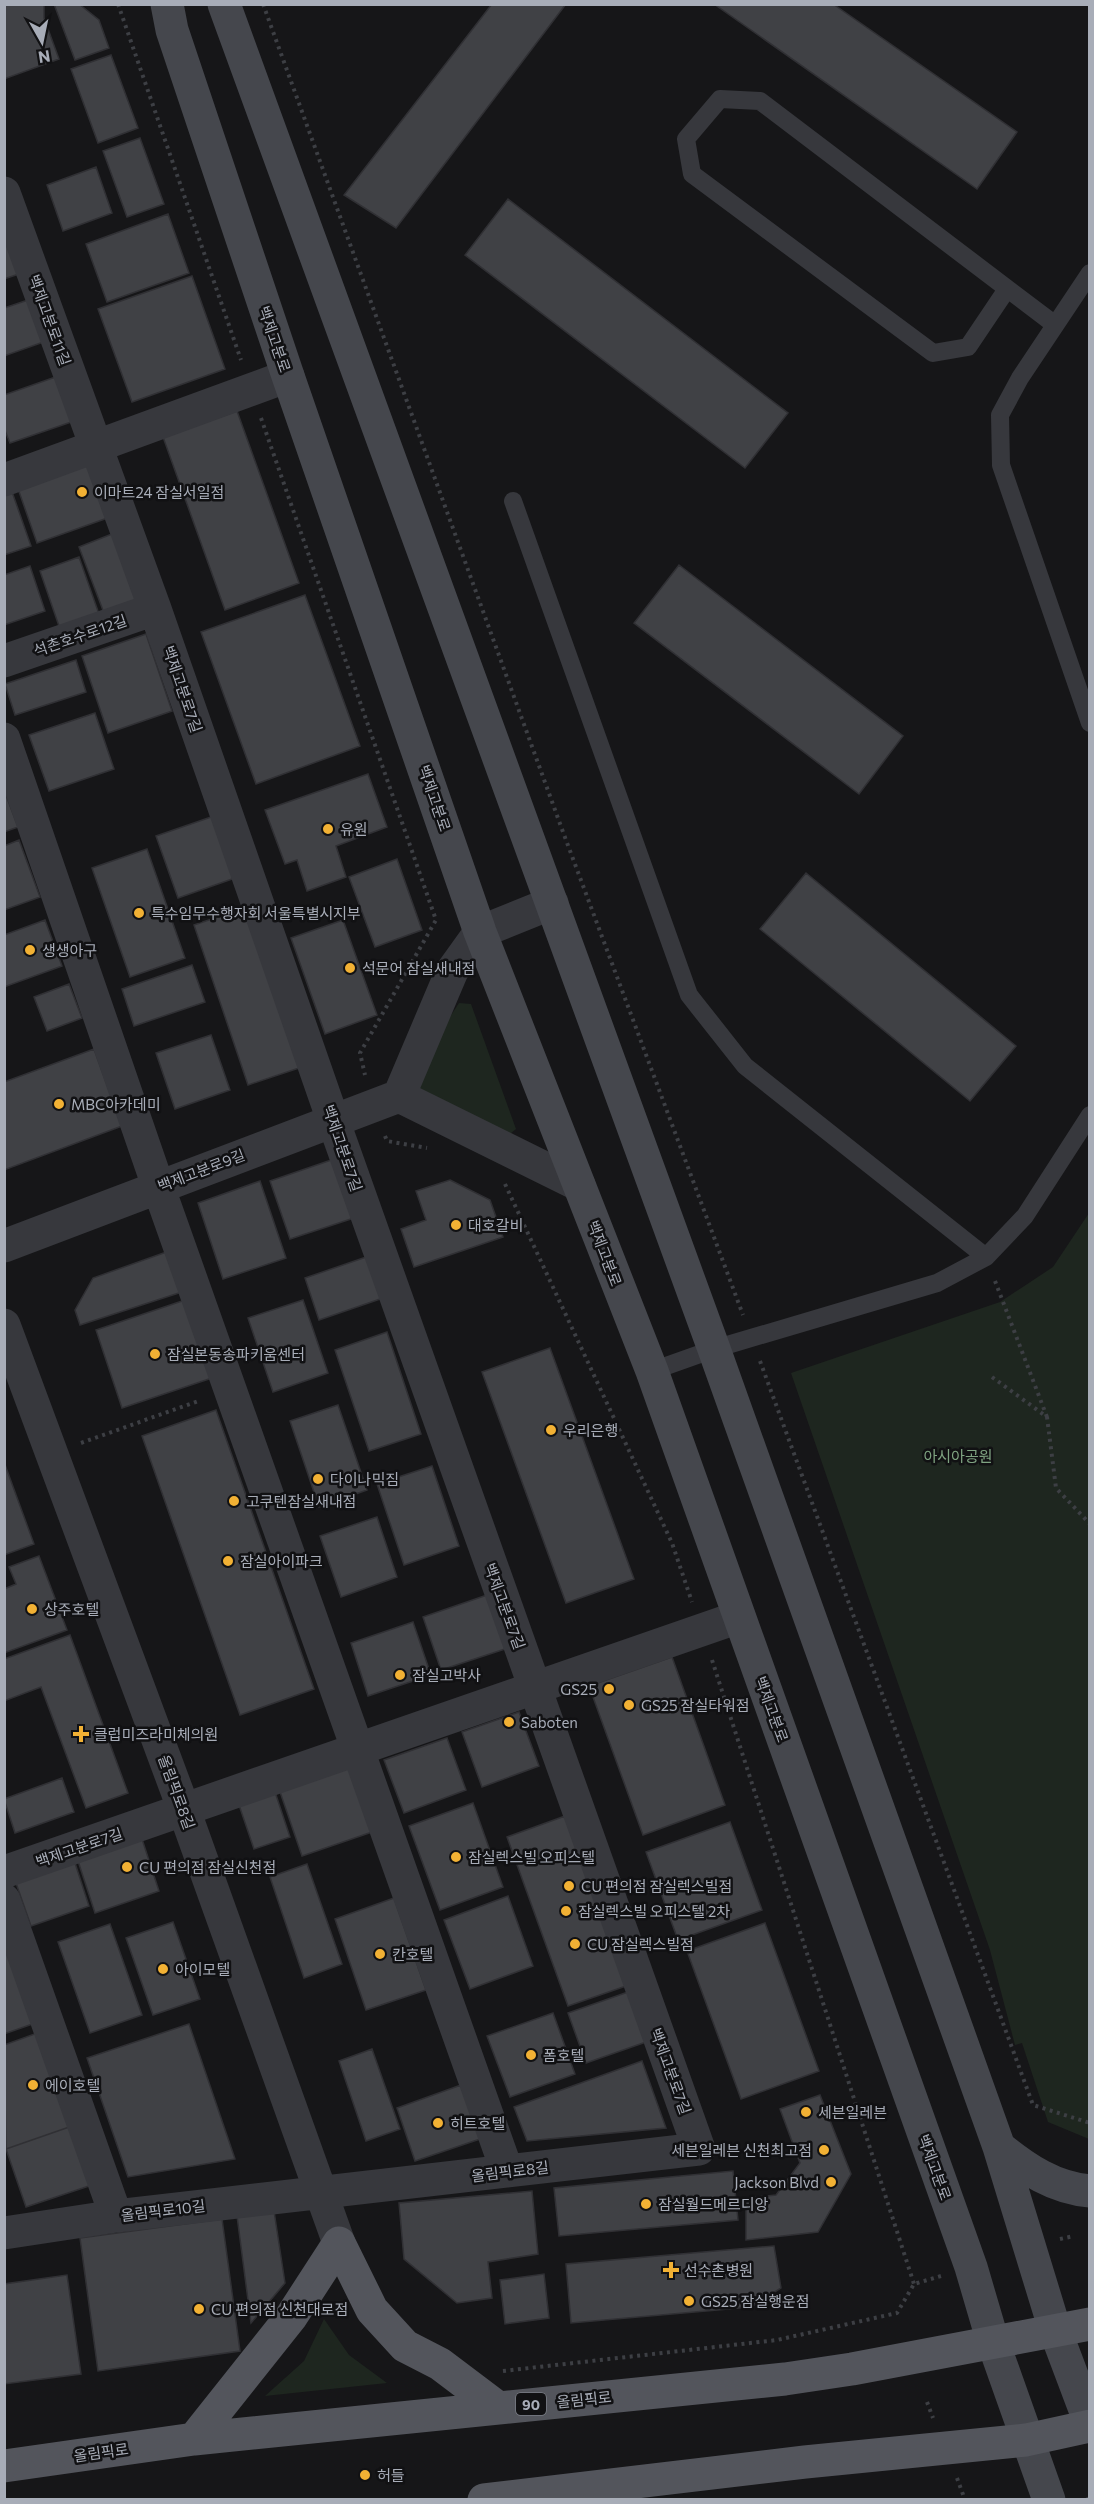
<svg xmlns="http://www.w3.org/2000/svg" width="1094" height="2504" font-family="Commissioner,'Noto Sans KR',sans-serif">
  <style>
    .green { fill: #1e261f }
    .building { fill: #404145; stroke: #303034; stroke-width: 1.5 }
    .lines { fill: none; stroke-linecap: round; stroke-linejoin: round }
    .path { stroke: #3d3f44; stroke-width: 4; stroke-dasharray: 3 4.5; stroke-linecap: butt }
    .lane { stroke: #37383d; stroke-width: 18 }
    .street { stroke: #37383d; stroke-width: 33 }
    .secondary { stroke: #45474d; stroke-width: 33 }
    .primary { stroke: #53555c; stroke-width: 33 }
    .poi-dot { fill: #f2b134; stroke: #111113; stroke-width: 2 }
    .labels { text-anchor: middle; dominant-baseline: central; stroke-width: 5; stroke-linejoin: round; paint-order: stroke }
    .shield { fill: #111113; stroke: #7b7e86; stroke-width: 1.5 }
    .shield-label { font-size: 14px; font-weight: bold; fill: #a8adb8 }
    .street-label { font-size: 15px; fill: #a8adb8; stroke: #111113 }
    .poi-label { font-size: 15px; fill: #a8adb8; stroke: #111113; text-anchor: start }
    .park-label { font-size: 15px; fill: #7fa381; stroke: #111113 }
  </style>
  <rect width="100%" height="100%" fill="#161618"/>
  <path class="green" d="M459,1003l12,1 45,125 -10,8 -93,-42 -5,-14z
    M1089,1213v926l-41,-17 -26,-79 -7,2 -25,-95 -199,-577 209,-71 53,-35z
    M324,2319l25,36 38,28 -122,13 39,-35z"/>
  <path class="building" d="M4,4h40v14l15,41 -55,20z
    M54,4h25l20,16 10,28 -34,12z
    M492,4h74l-170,224 -52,-33z
    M714,4h119l184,128 -40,57z
    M111,55l27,73 -40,15 -27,-74z
    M140,138l24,66 -37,13 -24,-66z
    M96,167l16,46 -49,18 -16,-46z
    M508,199l280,214 -43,55 -280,-213z
    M168,214l21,59 -82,29 -21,-58z
    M4,236l15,38 -15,5z
    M192,276l33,93 -93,33 -34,-93z
    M37,297l15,42 -48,17v-48z
    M64,374l16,45 -70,24 -6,-15v-33z
    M237,411l62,172 -74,27 -62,-173z
    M95,456l21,59 -79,28 -21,-60z
    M10,486l21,60 -27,9v-67z
    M122,530l25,67 -43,16 -25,-66z
    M79,557l20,57 -39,15 -20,-58z
    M679,565l224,171 -44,58 -225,-171z
    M30,566l15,45 -41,14v-50z
    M305,595l55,151 -104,38 -55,-152z
    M146,634l26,77 -64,22 -26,-77z
    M76,660l10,32 -71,23 -10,-31z
    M95,713l19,56 -65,22 -20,-56z
    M368,774l19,53 -51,19 10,31 -39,14 -10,-31 -12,4 -20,-54z
    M4,790l14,37 -14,5z
    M214,816l21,62 -57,20 -22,-62z
    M19,840l21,57 -36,13v-64z
    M147,849l38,109 -55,19 -38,-109z
    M397,859l25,71 -47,17 -26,-70z
    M806,873l210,173 -46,55 -210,-172z
    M247,907l55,160 -54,18 -54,-160z
    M45,920l17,46 -58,21v-52z
    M343,920l34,95 -52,19 -34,-96z
    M192,965l13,37 -71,24 -12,-37z
    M69,984l13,34 -35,13 -13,-34z
    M211,1035l19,55 -55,19 -19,-56z
    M94,1049l28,77 -118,44v-88z
    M340,1157l20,59 -70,23 -20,-58z
    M450,1180l40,20 13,37 -89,30 -13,-38 25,-9 -10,-29z
    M260,1181l26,77 -63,21 -25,-76z
    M172,1250l13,41 -105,34 -5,-15 18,-32z
    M372,1255l14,42 -67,23 -14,-42z
    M188,1299l27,78 -93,31 -26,-78z
    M303,1300l25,73 -55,19 -25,-74z
    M387,1332l34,102 -52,17 -34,-101z
    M550,1348l84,231 -68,24 -84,-231z
    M338,1405l29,85 -48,17 -29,-86z
    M216,1410l98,279 -74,26 -98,-279z
    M4,1462l30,82 -30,11z
    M432,1466l27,80 -55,19 -27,-81z
    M377,1517l20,60 -56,20 -21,-61z
    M39,1556l28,74 -63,23v-64l12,-5 -7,-17z
    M490,1594l18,54 -67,22 -18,-53z
    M413,1622l18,53 -63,21 -17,-53z
    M70,1635l58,158 -42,15 -45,-121 -37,14v-42z
    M672,1657l53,148 -82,30 -54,-149z
    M519,1712l20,54 -57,21 -20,-55z
    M447,1738l19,52 -62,23 -20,-53z
    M351,1762l24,69 -73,25 -24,-70z
    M62,1778l12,34 -59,21 -11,-34z
    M275,1792l15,45 -36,12 -15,-44z
    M473,1803l30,84 -63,23 -31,-84z
    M565,1816l61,170 -58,20 -61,-169z
    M730,1822l32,88 -84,30 -32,-88z
    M142,1839l17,52 -64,22 -17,-52z
    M75,1863l14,43 -58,20 -15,-43z
    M307,1864l35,100 -38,14 -34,-101z
    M508,1896l25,70 -63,23 -26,-69z
    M394,1898l32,92 -60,20 -31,-91z
    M173,1922l27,77 -47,16 -27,-77z
    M765,1923l54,148 -78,28 -54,-148z
    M110,1924l32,91 -52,18 -32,-91z
    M4,1947l37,74 -37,13z
    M628,1992l18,50 -60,21 -18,-50z
    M553,2013l22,61 -65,23 -23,-61z
    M189,2024l46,135 -107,18 -41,-119z
    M43,2031l32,94 -69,24 -2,-104z
    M372,2049l28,80 -34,12 -27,-80z
    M642,2061l24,67 -139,13 -13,-34z
    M461,2085l19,54 -65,22 -18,-53z
    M820,2095l31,79 -33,58 -72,8v-42l30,-3 24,-32 -20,-54z
    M75,2125l20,59 -69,23 -20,-58z
    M733,2171l5,49 -179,16 -5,-48z
    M532,2191l6,63 -50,8 4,36 -35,5 -53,-44 -5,-56z
    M274,2211l11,72 -34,40 -14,-107z
    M222,2219l18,132 -142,20 -18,-133z
    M774,2246l7,42 -30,19 -180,16 -5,-59z
    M544,2274l5,44 -44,6 -5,-44z
    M67,2275l14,99 -77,10v-100z"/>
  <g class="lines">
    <path class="path" d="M118,4l123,356
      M263,4l300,828 180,483
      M261,418l175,502 -76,133 5,22
      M385,1136l2,5 40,7
      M505,1184l167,359 20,59
      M995,1281l52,136
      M760,1361l273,744 57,18
      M992,1377l55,40 9,71 34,36
      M81,1443l120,-43
      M712,1660l202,624
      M1060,2239l14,-3
      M503,2371l274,-31 120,-27 17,-29 27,-8
      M927,2402l6,16
      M957,2478l8,22
      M1086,2500l4,-2"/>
    <path class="lane" d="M1090,273l-70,105 -20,37 1,50 89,258
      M1007,289l-39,58 -35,6 -241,-179 -6,-35 34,-40 40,2 294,223
      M513,501l176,494 56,71 241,191
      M652,1371l62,-22 223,-66 49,-26 39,-41 65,-101"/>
    <path class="street" d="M4,193l151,416 178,511 366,1029 -583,67 -112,17
      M4,480l284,-104
      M4,661l151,-52
      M4,739l154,447 349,985
      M399,1096l180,89
      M4,1246l395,-150 53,-125 28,-39 72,-29
      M4,1325l180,485 155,433
      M4,1872l735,-255
      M4,1900l112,316"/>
    <path class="secondary" d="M167,4l5,26 116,346 192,556 172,439 319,896 22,75 56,158
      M224,4l490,1345 285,798 56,183 35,93
      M999,2147c27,22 55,41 91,44"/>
    <path class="primary" d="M339,2243l33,67 33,36 35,18 57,43
      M194,2439l97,-122 48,-74
      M4,2466l190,-27 591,-60 67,-10 238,-45
      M484,2500l321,-38 221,-22 64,-14"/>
  </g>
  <g class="poi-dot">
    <circle cx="82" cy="492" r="6"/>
    <circle cx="328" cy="829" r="6"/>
    <circle cx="139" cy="913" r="6"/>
    <circle cx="30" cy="950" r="6"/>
    <circle cx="350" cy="968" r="6"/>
    <circle cx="59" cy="1104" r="6"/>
    <circle cx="456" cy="1225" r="6"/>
    <circle cx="155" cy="1354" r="6"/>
    <circle cx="551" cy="1430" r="6"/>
    <circle cx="318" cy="1479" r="6"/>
    <circle cx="234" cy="1501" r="6"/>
    <circle cx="228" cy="1561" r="6"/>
    <circle cx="32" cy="1609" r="6"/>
    <circle cx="400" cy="1675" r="6"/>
    <circle cx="609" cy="1689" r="6"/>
    <circle cx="629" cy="1705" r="6"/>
    <circle cx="509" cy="1722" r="6"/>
    <path d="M78 1725h6v6h6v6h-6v6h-6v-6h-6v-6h6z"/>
    <circle cx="456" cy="1857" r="6"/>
    <circle cx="127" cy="1867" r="6"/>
    <circle cx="569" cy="1886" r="6"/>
    <circle cx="566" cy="1911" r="6"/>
    <circle cx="575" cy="1944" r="6"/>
    <circle cx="380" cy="1954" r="6"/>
    <circle cx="163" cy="1969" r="6"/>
    <circle cx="531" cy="2055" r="6"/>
    <circle cx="33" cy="2085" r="6"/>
    <circle cx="806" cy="2112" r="6"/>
    <circle cx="438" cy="2123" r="6"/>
    <circle cx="824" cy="2150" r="6"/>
    <circle cx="831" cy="2182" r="6"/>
    <circle cx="646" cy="2204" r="6"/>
    <path d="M668 2261h6v6h6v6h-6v6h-6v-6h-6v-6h6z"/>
    <circle cx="689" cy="2301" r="6"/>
    <circle cx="199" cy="2309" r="6"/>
    <circle cx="365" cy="2475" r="6"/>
  </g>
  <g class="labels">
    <rect class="shield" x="516" y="2393" width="30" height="22" rx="4.5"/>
    <g class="shield-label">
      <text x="531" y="2404">90</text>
    </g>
    <g class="street-label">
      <text transform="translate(50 320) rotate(70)">백제고분로11길</text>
      <text transform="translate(275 339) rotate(71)">백제고분로</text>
      <text transform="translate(80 635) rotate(-19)">석촌호수로12길</text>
      <text transform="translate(183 689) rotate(71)">백제고분로7길</text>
      <text transform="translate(435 798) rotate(71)">백제고분로</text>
      <text transform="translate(343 1148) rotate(71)">백제고분로7길</text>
      <text transform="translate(201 1170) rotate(-21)">백제고분로9길</text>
      <text transform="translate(605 1253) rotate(69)">백제고분로</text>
      <text transform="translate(505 1606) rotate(70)">백제고분로7길</text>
      <text transform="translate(772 1709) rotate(70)">백제고분로</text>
      <text transform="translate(177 1792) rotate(70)">올림픽로8길</text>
      <text transform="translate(79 1847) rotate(-19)">백제고분로7길</text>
      <text transform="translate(671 2071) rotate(70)">백제고분로7길</text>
      <text transform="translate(935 2167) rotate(70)">백제고분로</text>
      <text transform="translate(510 2171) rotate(-7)">올림픽로8길</text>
      <text transform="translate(163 2210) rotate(-7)">올림픽로10길</text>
      <text transform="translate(584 2399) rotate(-6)">올림픽로</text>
      <text transform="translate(101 2452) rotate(-8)">올림픽로</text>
    </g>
    <g class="poi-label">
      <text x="94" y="492">이마트24 잠실서일점</text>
      <text x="340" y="829">유원</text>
      <text x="151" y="913">특수임무수행자회 서울특별시지부</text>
      <text x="42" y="950">생생아구</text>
      <text x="362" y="968">석문어 잠실새내점</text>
      <text x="71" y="1104">MBC아카데미</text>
      <text x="468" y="1225">대호갈비</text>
      <text x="167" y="1354">잠실본동송파키움센터</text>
      <text x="563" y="1430">우리은행</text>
      <text x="330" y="1479">다이나믹짐</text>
      <text x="246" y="1501">고쿠텐잠실새내점</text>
      <text x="240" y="1561">잠실아이파크</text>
      <text x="44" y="1609">상주호텔</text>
      <text x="412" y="1675">잠실고박사</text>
      <text x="597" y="1689" text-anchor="end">GS25</text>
      <text x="641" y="1705">GS25 잠실타워점</text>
      <text x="521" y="1722">Saboten</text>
      <text x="94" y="1734">클럽미즈라미체의원</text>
      <text x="468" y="1857">잠실렉스빌 오피스텔</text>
      <text x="139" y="1867">CU 편의점 잠실신천점</text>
      <text x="581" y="1886">CU 편의점 잠실렉스빌점</text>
      <text x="578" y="1911">잠실렉스빌 오피스텔 2차</text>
      <text x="587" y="1944">CU 잠실렉스빌점</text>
      <text x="392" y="1954">칸호텔</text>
      <text x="175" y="1969">아이모텔</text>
      <text x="543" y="2055">폼호텔</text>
      <text x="45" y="2085">에이호텔</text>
      <text x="818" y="2112">세븐일레븐</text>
      <text x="450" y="2123">히트호텔</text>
      <text x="812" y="2150" text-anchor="end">세븐일레븐 신천최고점</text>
      <text x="819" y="2182" text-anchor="end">Jackson Blvd</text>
      <text x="658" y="2204">잠실월드메르디앙</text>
      <text x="684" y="2270">선수촌병원</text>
      <text x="701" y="2301">GS25 잠실행운점</text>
      <text x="211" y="2309">CU 편의점 신천대로점</text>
      <text x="377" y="2475">허들</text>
    </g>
    <g class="park-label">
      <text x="958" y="1456">아시아공원</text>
    </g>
  </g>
  <rect width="1094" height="2504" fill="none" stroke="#a8adb8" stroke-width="12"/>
  <g transform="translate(42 42) rotate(171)" stroke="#111113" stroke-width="4.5" paint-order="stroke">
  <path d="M0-4.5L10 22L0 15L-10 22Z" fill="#a8adb8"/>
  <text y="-9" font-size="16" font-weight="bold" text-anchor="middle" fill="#a8adb8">N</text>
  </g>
</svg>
